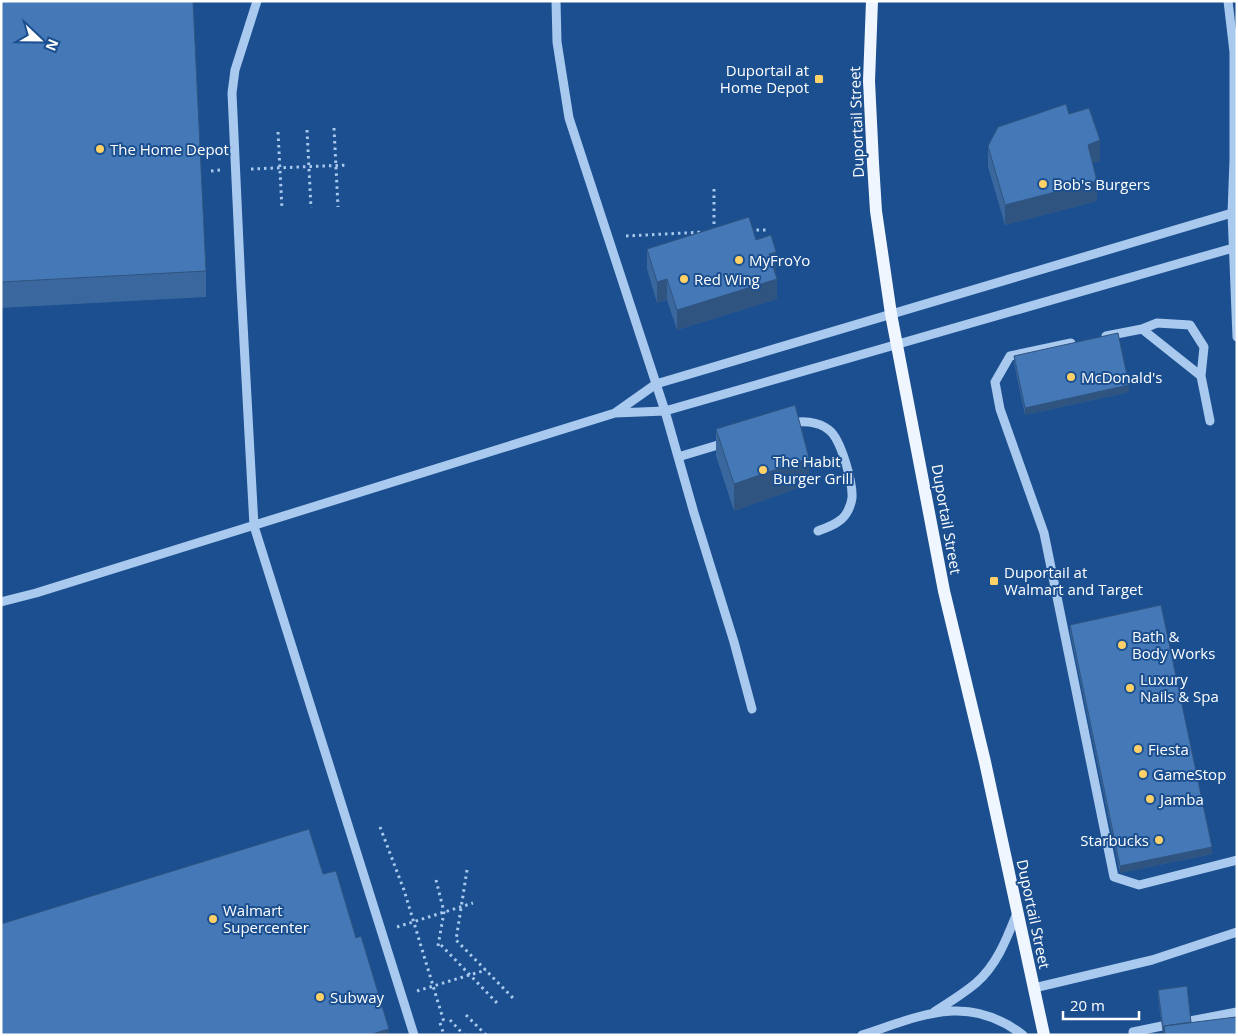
<svg xmlns="http://www.w3.org/2000/svg" width="1238" height="1036" font-family="'Open Sans',sans-serif">
  <style>
    .lines { fill: none; stroke-linecap: round; stroke-linejoin: round }
    .path { stroke: #a9c9ee; stroke-width: 3; stroke-dasharray: 2.5 4; stroke-linecap: butt }
    .minor { stroke: #a9c9ee; stroke-width: 9 }
    .major { stroke: #f0f6ff; stroke-width: 12 }
    .wall { fill: #3a679d }
    .shaded-wall { fill: #305480 }
    .building { fill: #4478b7; stroke: #305480 }
    .poi-dot { fill: #ffd166; stroke: #1b4f8f; stroke-width: 2 }
    .labels { text-anchor: middle; dominant-baseline: central; stroke-width: 4; stroke-linejoin: round; paint-order: stroke }
    .poi-label { font-size: 15px; fill: #fff; stroke: #1b4f8f; text-anchor: start }
    .street-label { font-size: 15px; fill: #fff; stroke: #1b4f8f }
  </style>
  <rect width="100%" height="100%" fill="#1b4f8f"/>
  <g class="lines">
    <path class="path" d="M334,128l4,79
      M307,130l4,78
      M278,132l4,77
      M251,169l97,-4
      M211,171l9,-1
      M714,189v42
      M750,230h17
      M626,236l78,-4
      M380,827l24,63 40,132
      M467,870l-11,70 58,59
      M436,880l8,32 -6,34
      M397,927l76,-24
      M441,945l57,59
      M417,991l69,-21
      M466,1015l20,20
      M450,1020l14,15
      M440,1023l4,12"/>
    <path class="minor" d="M257,1l-22,69 -3,23 9,194 13,239 160,509
      M556,1l1,41 12,76 96,293 29,102 40,129 18,67
      M1228,1l6,51v108l-2,53 5,124
      M1142,329l59,47
      M1106,336l36,-7 15,-6 33,2 14,22 -3,29 9,45
      M1071,343l-61,13 -15,26 5,27 44,124 70,344 25,8 98,-25
      M615,413l41,-29 576,-171h5
      M788,424c13,-4 30,-3 41,6 12,9 24,53 23,68 -1,8 -6,19 -13,23 -6,5 -14,7 -21,10
      M678,457l50,-15
      M1,602l35,-9 579,-180 50,-2 547,-157 21,-6 4,-3
      M1034,988l118,-28 85,-28
      M934,1012c14,-9 29,-18 42,-29 21,-18 31,-45 41,-70
      M1190,1021l47,-9
      M862,1035c59,-19 105,-43 161,0
      M1133,1035v-3l29,-6"/>
    <path class="major" d="M872,1l-3,80 4,82 3,48 15,103 53,277 41,171 59,273"/>
  </g>
  <path class="wall" d="M1,1l205,270v26l-205,11z
    M1069,114l31,47 -8,2 5,38 -92,24 -17,-58v-21z
    M756,240l20,32h-1l2,27 -100,31 -10,-30 -10,3 -10,-34v-20z
    M1014,356l115,36 -104,23 -11,-52z
    M716,429l93,55 -75,27 -18,-55z
    M1070,625l142,229 -92,19 -50,-241z
    M1158,990l33,32 46,13h-74l-5,-38z"/>
  <path class="shaded-wall" d="M1100,140v21l-12,4v-20z
    M1097,181v20l-92,24v-20z
    M776,252v20l-7,2v-20z
    M667,279v21l-10,3v-21z
    M777,279v20l-100,31v-20z
    M1129,385v7l-104,23v-7z
    M809,458v26l-75,27v-27z
    M1212,847v7l-92,19v-7z
    M389,1029v6h-20z"/>
  <path class="building" d="M1,1h192l13,270 -205,11z
    M1066,104l3,10 20,-6 11,32 -12,5 9,36 -92,24 -17,-59 10,-19z
    M749,217l7,23 15,-5 5,17 -7,2 8,25 -100,31 -10,-31 -10,3 -10,-33z
    M1118,333l11,52 -104,23 -11,-52z
    M795,405l14,53 -75,26 -18,-55z
    M1161,605l51,242 -92,19 -50,-241z
    M309,829l14,45 13,-3 20,67 5,-2 28,93 -20,6h-368v-111z
    M1187,986l4,36 -27,4v9l-6,-45z
    M1236,1017l1,18h-72l-1,-9z"/>
  <g class="poi-dot">
    <rect x="814" y="74" width="10" height="10" rx="2.5"/>
    <circle cx="100" cy="149" r="5"/>
    <circle cx="1043" cy="184" r="5"/>
    <circle cx="739" cy="260" r="5"/>
    <circle cx="684" cy="279" r="5"/>
    <circle cx="1071" cy="377" r="5"/>
    <circle cx="763" cy="470" r="5"/>
    <rect x="989" y="576" width="10" height="10" rx="2.5"/>
    <circle cx="1122" cy="645" r="5"/>
    <circle cx="1130" cy="688" r="5"/>
    <circle cx="1138" cy="749" r="5"/>
    <circle cx="1143" cy="774" r="5"/>
    <circle cx="1150" cy="799" r="5"/>
    <circle cx="1159" cy="840" r="5"/>
    <circle cx="213" cy="919" r="5"/>
    <circle cx="320" cy="997" r="5"/>
  </g>
  <g class="labels">
    <g class="poi-label">
      <text x="809" y="70" text-anchor="end">Duportail at<tspan x="809" dy="17">Home Depot</tspan></text>
      <text x="110" y="149">The Home Depot</text>
      <text x="1053" y="184">Bob's Burgers</text>
      <text x="749" y="260">MyFroYo</text>
      <text x="694" y="279">Red Wing</text>
      <text x="1081" y="377">McDonald's</text>
      <text x="773" y="461">The Habit<tspan x="773" dy="17">Burger Grill</tspan></text>
      <text x="1004" y="572">Duportail at<tspan x="1004" dy="17">Walmart and Target</tspan></text>
      <text x="1132" y="636">Bath &amp;<tspan x="1132" dy="17">Body Works</tspan></text>
      <text x="1140" y="679">Luxury<tspan x="1140" dy="17">Nails &amp; Spa</tspan></text>
      <text x="1148" y="749">Fiesta</text>
      <text x="1153" y="774">GameStop</text>
      <text x="1160" y="799">Jamba</text>
      <text x="1149" y="840" text-anchor="end">Starbucks</text>
      <text x="223" y="910">Walmart<tspan x="223" dy="17">Supercenter</tspan></text>
      <text x="330" y="997">Subway</text>
    </g>
    <g class="street-label">
      <text transform="translate(856 122) rotate(-92)">Duportail Street</text>
      <text transform="translate(947 519) rotate(80)">Duportail Street</text>
      <text transform="translate(1034 914) rotate(78)">Duportail Street</text>
    </g>
  </g>
  <rect width="1238" height="1036" fill="none" stroke="#ffffff" stroke-width="5"/>
  <g transform="translate(40 40) rotate(112)" stroke="#1b4f8f" stroke-width="4" paint-order="stroke">
  <path d="M0-4L9 19L0 12L-9 19Z" fill="#ffffff"/>
  <text y="-8" font-size="14" font-weight="bold" text-anchor="middle" fill="#ffffff">N</text>
  </g>
  <path d="M1063 1011v8h76v-8" fill="none" stroke="#ffffff" stroke-width="2.5"/>
  <text x="1070" y="1011" font-size="15" fill="#ffffff" stroke="#1b4f8f" stroke-width="4" paint-order="stroke">20 m</text>
</svg>
